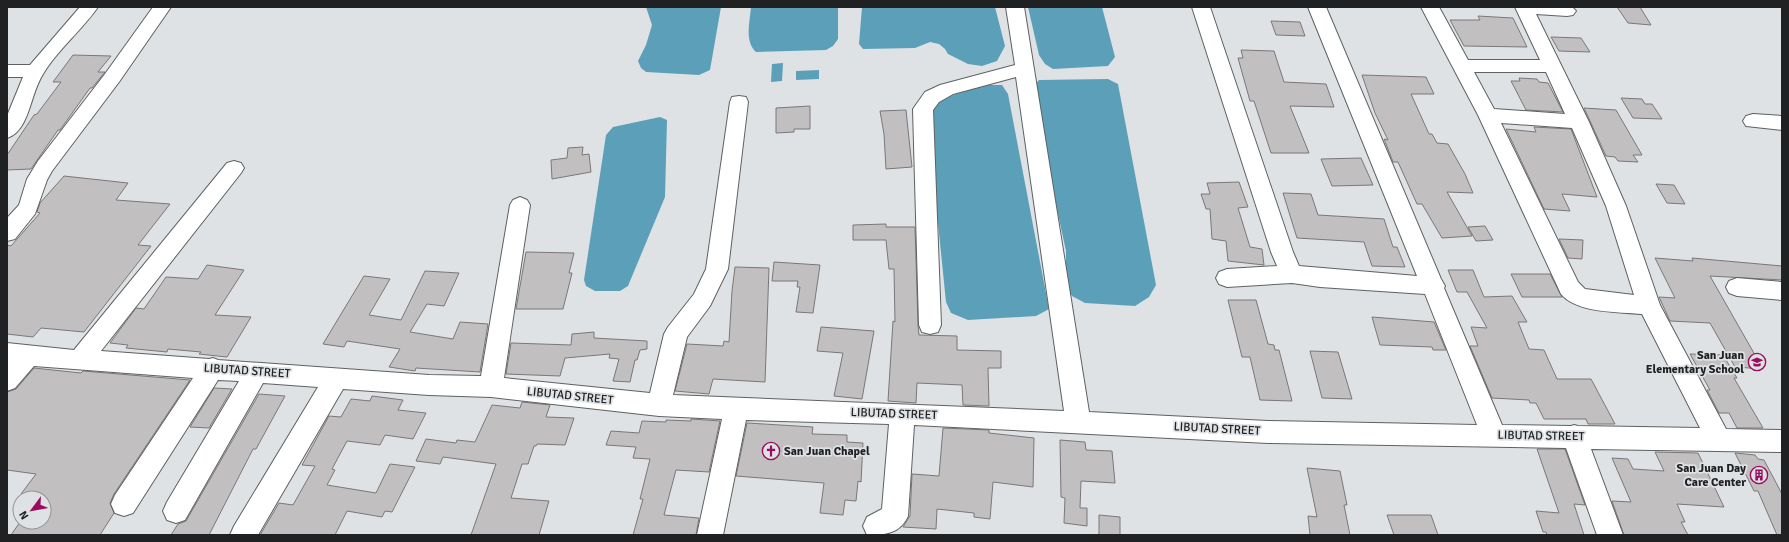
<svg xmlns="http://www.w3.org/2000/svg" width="1789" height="542" font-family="Signika,sans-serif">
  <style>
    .water { fill: #5ba0b8 }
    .building { fill: #c2bfc0; stroke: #7a7778 }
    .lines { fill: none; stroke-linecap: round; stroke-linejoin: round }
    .minor-casing { stroke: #5e6162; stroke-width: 2 }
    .minor { fill: #fff; fill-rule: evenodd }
    .labels { text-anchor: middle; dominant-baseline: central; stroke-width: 3.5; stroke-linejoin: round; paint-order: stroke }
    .poi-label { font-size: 12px; font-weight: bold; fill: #202122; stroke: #dfe2e4; text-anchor: end }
    .street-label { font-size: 12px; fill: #202122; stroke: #dfe2e4 }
  </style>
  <rect width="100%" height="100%" fill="#dfe2e4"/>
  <path class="water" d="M646,7h75l-11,63 -11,5 -53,-3 -5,-4 -3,-7 8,-16 6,-20z
    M751,7h87v32l-5,7 -7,4 -70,2c-12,-11 -6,-31 -5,-45z
    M862,7h133l10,39 -8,15 -15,5 -14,-2 -20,-10 -3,-5 -6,-5 -9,-2 -15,6 -52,1 -4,-5z
    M1028,7h74l13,50 -7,9 -55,3 -8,-5 -6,-9z
    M783,63l-1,18 -11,1 1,-18z
    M819,70v9l-23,1v-9z
    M1108,79l10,5 38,201 -7,12 -14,9 -50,-3 -13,-7 -6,-10v-35l-35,-162 8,-9z
    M985,85h17l6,9 41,215 -13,7 -68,4 -17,-7 -5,-11 -19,-188 7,-13z
    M660,117l7,3 -2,77 -37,89 -8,5h-25l-9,-5 -2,-6 22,-145 7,-8z"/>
  <path class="building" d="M1617,7h23l11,18 -23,-2z
    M1478,16l35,2 14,29 -63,-1 -14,-26h30z
    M1271,21l29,1 5,14 -29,-1z
    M1551,37l30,1 9,14 -31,-1z
    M1241,50l33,1 10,31 42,2 8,23 -44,-1 19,47h-38l-17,-52h-4l-12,-43h5z
    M73,55l38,1 -13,16h7l-13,16h-2l-30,42h-2l-27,39 -24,1v-15l27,-40 3,-1 24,-32h-8z
    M1362,75l64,2 8,17h-23l18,40h3l5,9 11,1 17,30 8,19 -26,-1 25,44 -30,2 -20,-34h-5l-19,-42h-5l-9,-23 4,1 -13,-27z
    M1519,78l18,1 2,3 9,1 15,29 -37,-2 -15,-29h9z
    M1621,98l21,1 3,5h7l10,15 -29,-1z
    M810,106v23h-16v3l-18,1v-25z
    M1584,108l32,2 26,45h-9l5,7 -20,-1 -3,-4 -9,-1z
    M906,110l6,57 -26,2 -2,-35 -4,-23z
    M1534,127l37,2 26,68 -35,-3 8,17 -26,-2 -38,-80 30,3z
    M583,147l-1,8 7,-1 2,18 -39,7 -1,-19 16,-2 1,-10z
    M1361,158l12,27 -41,1 -11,-27z
    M64,176l64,7 -12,17 54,4 -32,41 13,1 -67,86 -43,-4 -8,9 -26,-3v-89l4,1 29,-33 -3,-1 3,-9z
    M1239,182l9,25 -10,1 12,39 12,2 2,16 -36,-4 -2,-20 -14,-2 -2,-30h-4l-5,-15h9l-3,-11z
    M1656,184l18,1 11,19 -18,-1z
    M1283,193l28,1 7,21 66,4 9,28h4l8,20 -33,-1 -8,-24 -67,-4z
    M886,224v3h29l3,98 1,10 38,1v14l44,1v17h-13l1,38 -26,-1 -1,-20 -45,-2 -1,20 -28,-2 5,-80 2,1 -1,-53h-5l-3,-29h-33v-15z
    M1485,226l8,14 -17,1 -8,-14z
    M1559,239l24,1 -1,19 -14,-1z
    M526,252l48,1 -5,20h3l-9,36h-47z
    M1655,258l38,3 -1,-3 90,8v14l-72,-4 53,93 -28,-2 -25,-44 -40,-2 -11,-24 16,1z
    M774,262l46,3 -7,48 -17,-1 4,-25h-3l1,-6h-26z
    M207,265l37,5 -29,45 36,2 -24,40 -28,-3 2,-2 -33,-3 -1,3 -41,-4 2,-3 -18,-2 26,-35 8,1 22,-32 32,2z
    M735,267l34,1 -4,114 -52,-3 -4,15 -34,-3 12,-47 36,2 1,-5 5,1 3,-51z
    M1448,270h25l11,27 28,-1 15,26h-9l11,27 15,1 13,29h34l24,45h-27l-2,-5h-42l-8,-16h-6l-1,-3 -37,-2 -22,-52h8l-7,-19 16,1 -20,-36h-10z
    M425,271l34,2 -15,33 -17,-2 -17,28 43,7 7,-17 28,2 -8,48 -64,-4 -1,3 -26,-4 11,-18 -53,-8 -3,6 -21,-3 41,-68 26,3 -21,36 32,5z
    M1511,274h39l12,23h-40z
    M1228,300h28l12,44 6,1 1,5h4l13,51 -32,-1 -10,-43h-8z
    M1372,317l62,5 12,28h-13l-1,-3 -52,-2z
    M821,327l53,4 -12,68 -28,-3 9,-43 -26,-2z
    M594,332v6l53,3v8l-7,1 -3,10h-2l-5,22 -17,-1 6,-22 -10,-1 1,-4 -45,4 -5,18 -54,-2 5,-31 60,2 1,-11z
    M1310,351l28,1 14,47 -30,-1z
    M1690,354l33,1 14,23h-3l29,50h-26l-8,-15h-10l-12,-23h3z
    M34,368l47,5 2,-2 107,9 -76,114 -4,9 4,10 -14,22h-89l9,-13h24v-24l-23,-4 15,-20 -29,-4v-78l9,-3z
    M214,388l18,1 -23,39 -19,-1z
    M259,394l26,2 -29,53h-3l-44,86h-38l7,-11 8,-3z
    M372,396l31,4 -5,10 28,3 -13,26 -28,-4 -5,10 -33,-4 -15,28 3,1 -8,15 49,8 14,-29 25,3 -23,45 -7,-1 -3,6 -35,-6 -12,24h-75l19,-32 14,2 22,-39 -13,-1 27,-49 12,1 10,-18 19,2z
    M522,402l28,3 -4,12 28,1 -9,27 -28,-1 -1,2h-2l-6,18h-6l-11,34 38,3 -10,34h-68l25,-71 -53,-7 -3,7 -24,-3 10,-22 30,4 1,-3 18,2 17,-37 28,3z
    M691,419l29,2 -11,51 -33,-2 -12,45 35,3 -3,17h-63l10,-36h-3l10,-40 -17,-1 3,-11 -30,-2 5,-14 28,2 3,-12 24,1v-2l25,1z
    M747,423l66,4 -1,7 35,1v7l16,1 -2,39 -3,-1 -2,20 -11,-1 -2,15 -23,-2 4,-30 -88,-7z
    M943,428l46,2v3l45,5 -1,49 -40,-5 -3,37 -16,-2v-4l-37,-4 -1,20 -33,-2 7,-11 2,-42 27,2z
    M1060,440l25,2 1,8 26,1 3,32 -34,-2 -1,27h7v18l-23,-3 1,-25 -4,-1z
    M1537,449h28l20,56 -11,-1 10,31h-37l-1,-3h-3l-7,-21 23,2z
    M1655,452l43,1 26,54 -47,-3 8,18h-4l7,13h-64l-12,-34 19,1 -19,-44 16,1 5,10 31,2z
    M1735,453l20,2 3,4 6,1 18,34v41h-5l-19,-44h-4z
    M1307,468l33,3 7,34h-3l6,30h-40l-2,-19 9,1z
    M1099,515l21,2v18h-21z
    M1387,515h44l7,20h-44z"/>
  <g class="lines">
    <defs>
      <path id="minor" d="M80,7h18c-18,26 -48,49 -60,77 -8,17 -11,48 -31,54v-22l16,-39h-16v-12h23z
        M153,7h18l-52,75 -67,89 -5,9 -12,34 -20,25 -8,2v-23l12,-13 8,-26 11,-18 67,-87z
        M1006,7h18l65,405 179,9 209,4 -52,-131 -105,-7 -28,-4 -65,4 -8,-3 -3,-6 3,-6 8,-3 50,-3 -6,-14 -79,-245h18l83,245 6,14 118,10 -109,-269h18l115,272 4,7 -1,2 58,137 69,1 3,-1 4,1 122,2 -58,-114c-23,-2 -66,-1 -81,-20l-83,-179 -57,-108h18l29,53h72l-25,-53h57l4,4 -3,4 -6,1 -31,-2 53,108 37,84 34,99 66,124 56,1v22l-191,-3 32,86h-26l-31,-87 -298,-5 -354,-18 -6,91c-8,18 -24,19 -41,19l-4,-9 4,-9 15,-8 7,-85 -143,-4 -23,115h-26l25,-116 -63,-3 -168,-19 -62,-2 -86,-6 -85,146h-28l4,-9 84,-139 -55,-4 -78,137 -9,3 -9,-3 -4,-9 4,-9 72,-121 -21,-1 -85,133 -9,3 -9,-3 -4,-9 4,-9 78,-117 -159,-12 -19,22 -8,3v-48l67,7 153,-187 7,-2 7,2 3,5 -3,5 -140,178 108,8 4,-1 5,2 211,15 52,1 29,-171 3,-5 7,-3 7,3 3,5 -26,173 146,15 14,-59 4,-7 26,-33 12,-25 24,-167 2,-5 7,-1 7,1 2,5 -20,167 -18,37 -23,31 -14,58 391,16 -48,-334 -63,17 -14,8 -6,8 8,215 -3,7 -8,2 -8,-2 -3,-7 -6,-216 12,-17 15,-7 75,-20zM1474,72h72l19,42 -71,-5zM1501,123l71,5 34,78 28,89 -49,-6 -7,-7z
        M1753,114l29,2v14l-36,-4 -3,-5 3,-5z
        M1737,278l45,4v18l-45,-4 -8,-3 -3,-6 3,-6z"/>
    </defs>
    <use href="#minor" class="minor-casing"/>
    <use href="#minor" class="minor"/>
  </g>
  <defs>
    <symbol id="school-ring" viewBox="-11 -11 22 22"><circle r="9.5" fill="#dfe2e4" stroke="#9a0c5d" stroke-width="1.5"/><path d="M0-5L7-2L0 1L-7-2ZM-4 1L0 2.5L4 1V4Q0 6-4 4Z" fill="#9a0c5d"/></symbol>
    <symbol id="church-ring" viewBox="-11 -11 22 22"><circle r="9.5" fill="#dfe2e4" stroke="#9a0c5d" stroke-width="1.5"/><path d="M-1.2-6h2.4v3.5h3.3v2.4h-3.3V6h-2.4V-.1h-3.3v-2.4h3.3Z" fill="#9a0c5d"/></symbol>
    <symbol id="building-ring" viewBox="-11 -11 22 22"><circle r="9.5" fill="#dfe2e4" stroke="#9a0c5d" stroke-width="1.5"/><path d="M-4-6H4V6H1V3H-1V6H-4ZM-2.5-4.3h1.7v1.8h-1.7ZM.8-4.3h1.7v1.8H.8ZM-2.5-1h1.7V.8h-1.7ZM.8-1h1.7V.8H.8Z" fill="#9a0c5d"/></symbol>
  </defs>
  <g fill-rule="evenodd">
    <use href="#school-ring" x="1747" y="352" width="20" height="20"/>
    <use href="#church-ring" x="761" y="441" width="20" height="20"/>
    <use href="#building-ring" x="1749" y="465" width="20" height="20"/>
  </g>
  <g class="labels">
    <g class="poi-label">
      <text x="1744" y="355">San Juan<tspan x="1744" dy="14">Elementary School</tspan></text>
      <text x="784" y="451" text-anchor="start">San Juan Chapel</text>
      <text x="1746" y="468">San Juan Day<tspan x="1746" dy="14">Care Center</tspan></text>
    </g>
    <g class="street-label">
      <text transform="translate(247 371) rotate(4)">LIBUTAD STREET</text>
      <text transform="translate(570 396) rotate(6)">LIBUTAD STREET</text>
      <text transform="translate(894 414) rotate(2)">LIBUTAD STREET</text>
      <text transform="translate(1217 429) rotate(3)">LIBUTAD STREET</text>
      <text transform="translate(1541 436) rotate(1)">LIBUTAD STREET</text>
    </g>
  </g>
  <rect width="1789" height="542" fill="none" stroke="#202122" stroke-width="16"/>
  <g transform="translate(32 510) rotate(238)"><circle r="19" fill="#dfe2e4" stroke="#939596"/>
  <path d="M0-3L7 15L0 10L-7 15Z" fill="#9a0c5d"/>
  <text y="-6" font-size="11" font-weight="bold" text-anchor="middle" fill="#202122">N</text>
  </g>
</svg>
